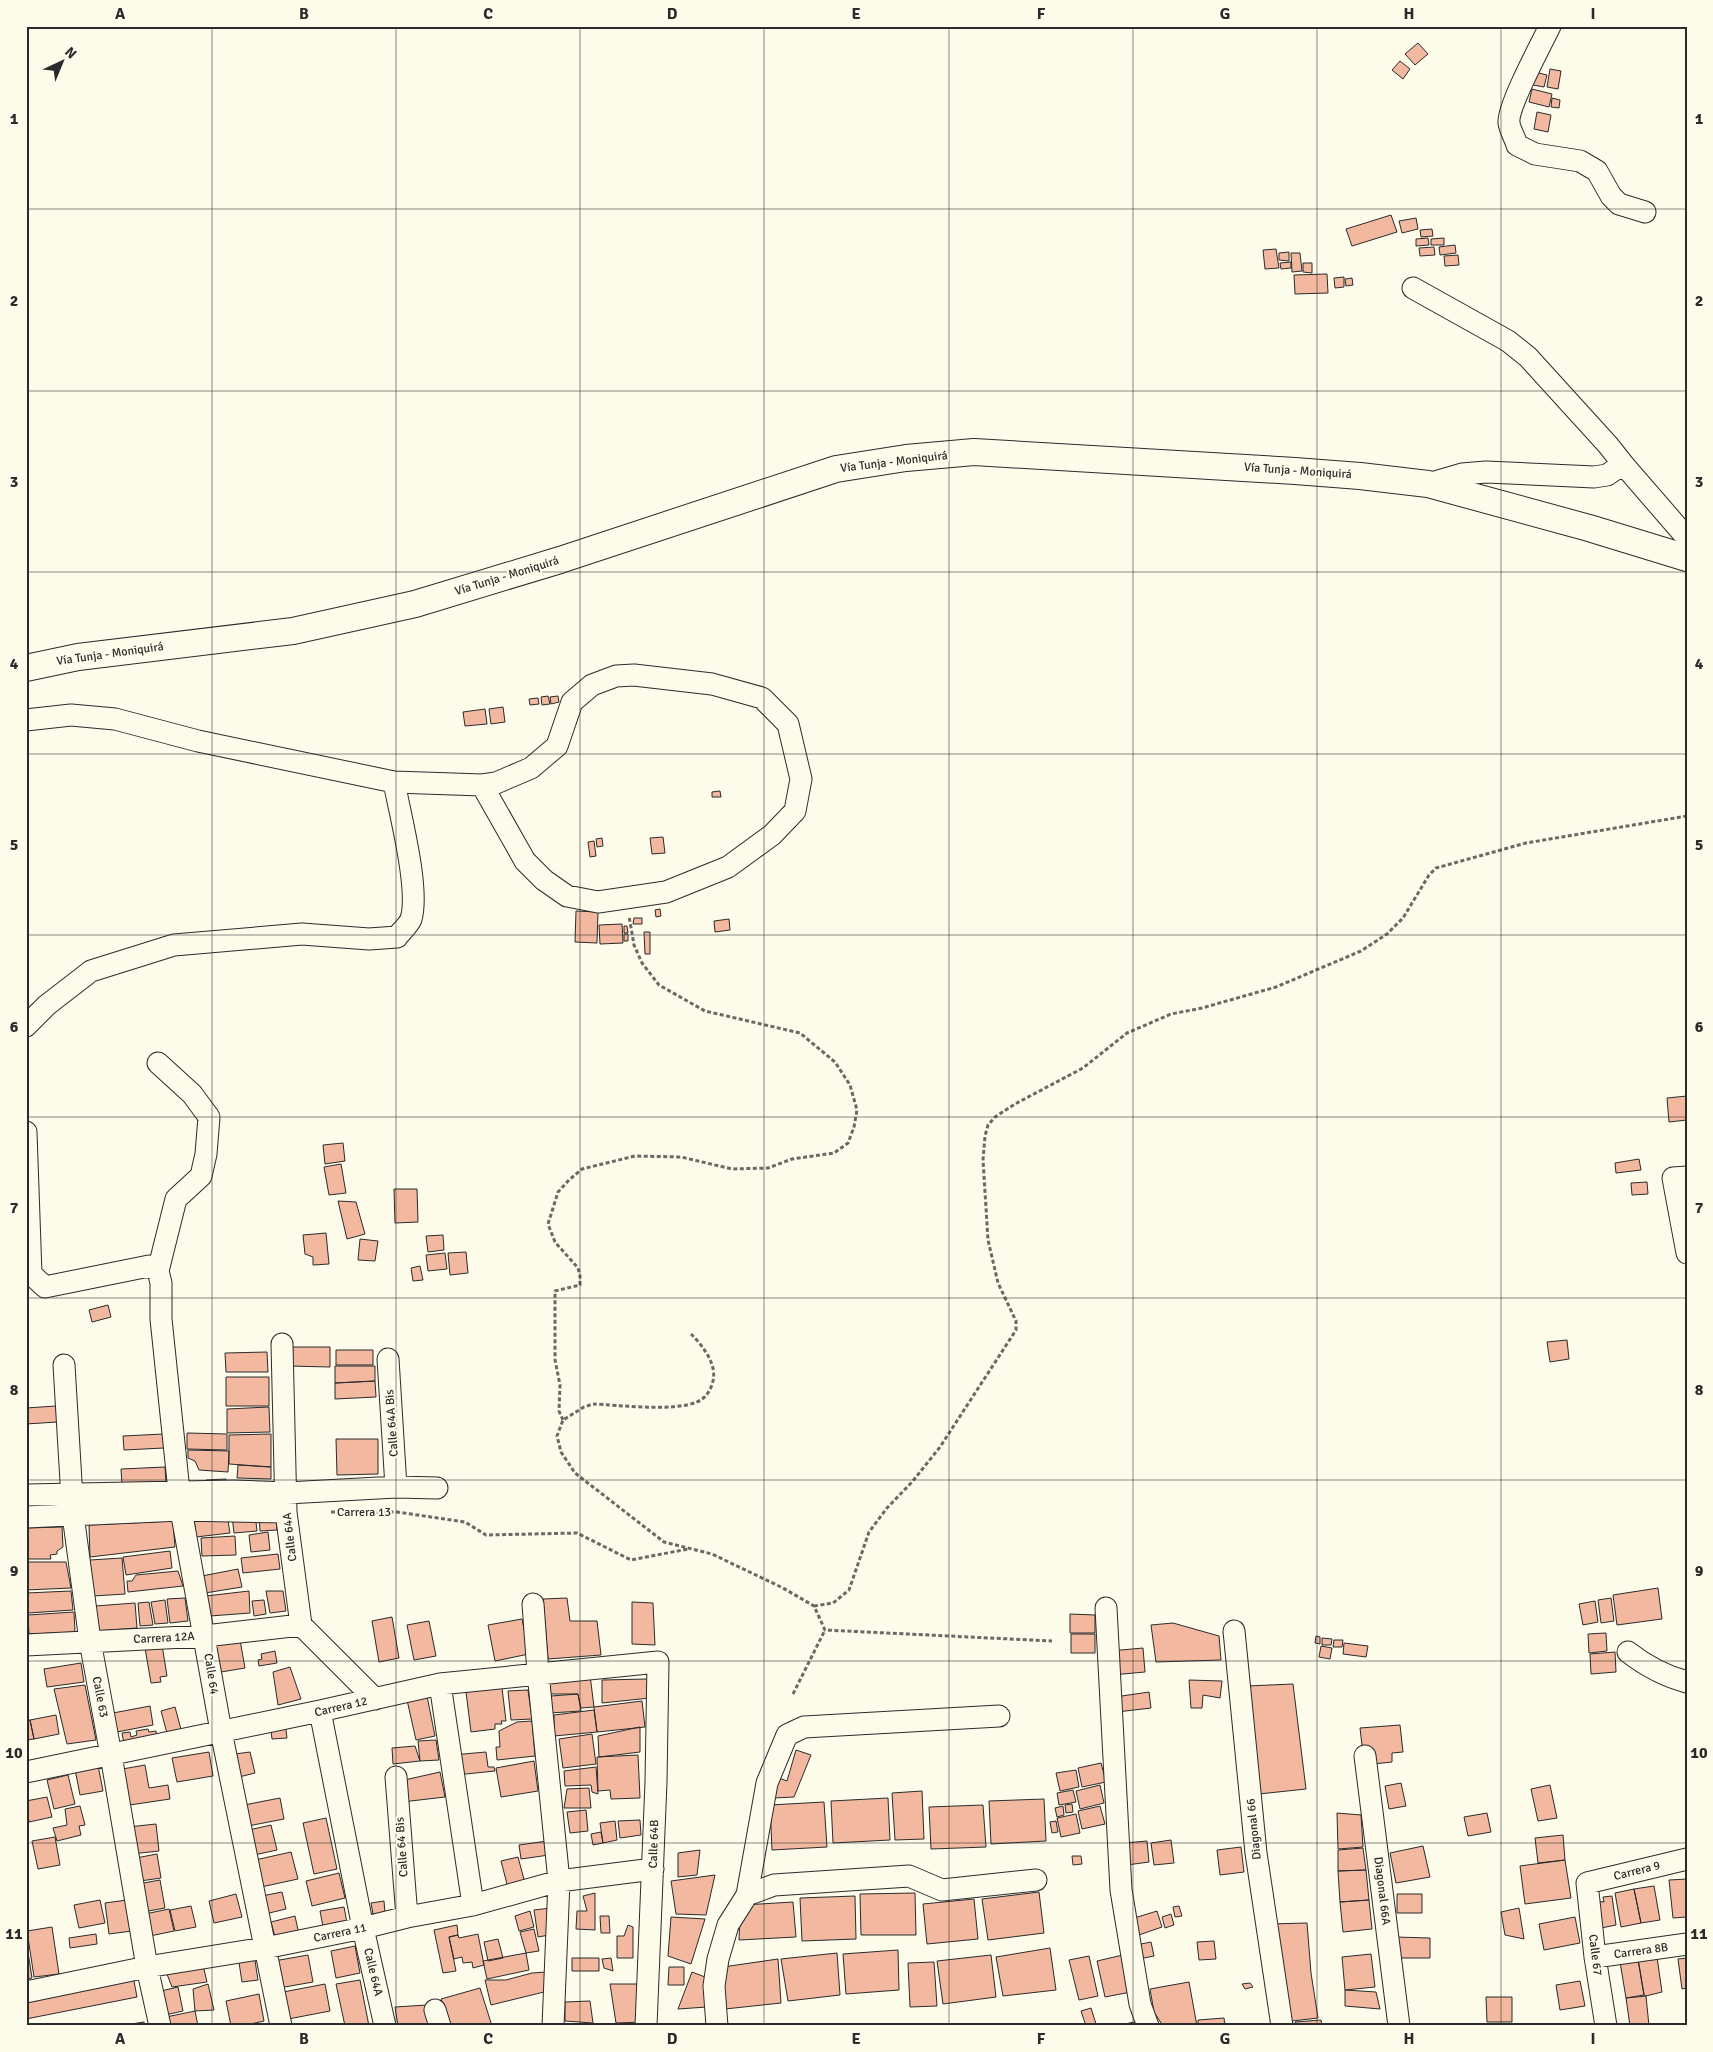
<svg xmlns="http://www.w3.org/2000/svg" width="1713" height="2052" font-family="Signika,sans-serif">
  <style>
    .building { fill: #f2b8a0; stroke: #2b2b2b }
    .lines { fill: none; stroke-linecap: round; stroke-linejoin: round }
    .minor-casing { stroke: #2b2b2b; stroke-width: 23 }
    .major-casing { stroke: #2b2b2b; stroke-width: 28 }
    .path { stroke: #6a6964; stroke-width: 3; stroke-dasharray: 4 2.5; stroke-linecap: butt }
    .minor { stroke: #fdfbea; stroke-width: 21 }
    .major { stroke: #fdfbea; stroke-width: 26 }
    .grid { fill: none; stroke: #2b2b2b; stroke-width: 1; stroke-opacity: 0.55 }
    .labels { text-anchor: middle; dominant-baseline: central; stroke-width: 4; stroke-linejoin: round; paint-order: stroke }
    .street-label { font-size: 12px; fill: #2b2b2b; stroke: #fdfbea }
    .neatline { fill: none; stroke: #2b2b2b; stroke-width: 2 }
    .grid-label { font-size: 16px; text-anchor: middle; font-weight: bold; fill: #2b2b2b }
  </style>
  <rect width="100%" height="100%" fill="#fdfbea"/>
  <path class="building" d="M1418,43l10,11 -13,11 -10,-11z
    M1400,61l10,8 -7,10 -11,-9z
    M1550,69l11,2 -3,18 -11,-2z
    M1535,72l12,3 -3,12 -11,-2z
    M1532,89l20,5 -3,13 -20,-5z
    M1552,98l8,2 -1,8 -8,-1z
    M1537,112l14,3 -3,17 -14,-3z
    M1391,215l6,17 -45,14 -6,-17z
    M1416,218l2,11 -16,4 -3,-12z
    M1432,229l1,7 -12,1 -1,-7z
    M1428,238l1,7 -13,1v-7z
    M1444,238v7h-13v-6z
    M1455,245l1,8 -16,2 -1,-8z
    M1434,247l1,8 -15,1 -1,-8z
    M1276,249l3,19 -14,1 -2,-19z
    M1289,252v9l-10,-1v-7z
    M1291,253h9l2,18 -10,1z
    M1458,255l1,10 -14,1 -1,-10z
    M1291,262v6l-10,1 -1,-6z
    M1303,263h9v10l-9,-1z
    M1327,274l1,19 -33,1 -1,-19z
    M1344,277v10l-9,1 -1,-10z
    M1352,278l1,7 -7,1 -1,-7z
    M548,696l2,8 -8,1 -1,-8z
    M558,696l1,6 -8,2 -1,-7z
    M538,698l1,6 -9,1 -1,-6z
    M503,707l2,15 -14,2 -2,-15z
    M485,709l2,15 -22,2 -2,-14z
    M720,791l1,6h-9v-5z
    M663,837l2,16 -13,1 -2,-16z
    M602,838l1,8 -6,1 -1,-8z
    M594,841l2,15 -6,1 -2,-15z
    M660,909l1,7 -5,1 -1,-7z
    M576,911l22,1 -1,31 -22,-1z
    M634,918h8v6h-9z
    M729,919l1,11 -15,2 -1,-11z
    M622,924l1,19 -23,1 -1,-19z
    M624,926h3l1,7h-4z
    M644,932h6v22h-5z
    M624,934h4v7h-4z
    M1687,1096v24l-18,2 -2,-24z
    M343,1143l2,18 -20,3 -2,-19z
    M1639,1159l2,11 -25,3 -1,-10z
    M341,1164l5,29 -17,2 -5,-28z
    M1647,1182l1,12 -16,1 -1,-12z
    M394,1189h23l1,33 -23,1z
    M338,1201l18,1 9,32 -18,5z
    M326,1233l3,31 -16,1v-8l-8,-3 -2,-19z
    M443,1235l1,15 -16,2 -2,-16z
    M360,1239l18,2 -3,20 -17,-1z
    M466,1252l2,21 -18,2 -2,-22z
    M445,1253l2,16 -19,2 -2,-16z
    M420,1266l3,14 -10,1 -2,-13z
    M108,1305l3,12 -19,5 -3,-12z
    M1567,1340l2,19 -19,3 -3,-20z
    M288,1347h42v20l-42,-1z
    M336,1350h37v15h-37z
    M267,1352l1,20h-42l-1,-19z
    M335,1366h40v15l-40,2z
    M226,1377h43v29h-43z
    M375,1381l1,16 -41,2v-16z
    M56,1406l1,16 -31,2v-16z
    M269,1407l1,25 -43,1v-24z
    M187,1433l40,1v16l-40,-1z
    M163,1434l1,14 -40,2 -1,-14z
    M271,1434v33l-42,-3v-29z
    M336,1439h42v35l-41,1z
    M188,1450l41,1 -1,21 -29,-2 -4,-9 -7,-3z
    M238,1465l33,2v12l-34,-1z
    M165,1467l1,16 -44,2 -1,-16z
    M226,1479l1,9 -21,1v-9z
    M255,1513l2,18 -23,2 -2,-17z
    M259,1514h17l1,16 -17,1z
    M227,1515l3,18 -34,4 -2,-19z
    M173,1521l2,26 -85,10 -1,-32z
    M62,1527l1,20 -6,4v3l-7,1 1,4h-25v-31z
    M268,1532l2,18 -19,2 -2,-17z
    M235,1536l1,19 -34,1 -1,-18z
    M170,1551l2,17 -46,7 -3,-18z
    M278,1554l2,15 -37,4 -2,-15z
    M122,1558l3,36 -32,2 -3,-36z
    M26,1562h40l5,26 -45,2z
    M238,1569l4,18 -37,6 -3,-17z
    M178,1571l5,15 -55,6 -1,-11h5l4,-6z
    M1658,1588l4,31 -45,6 -4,-30z
    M71,1591l2,19 -45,3 -2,-20z
    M249,1591l1,22 -40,3 -4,-20z
    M266,1591h17l3,20 -16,2z
    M185,1598l3,23 -18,2 -3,-24z
    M567,1598l3,23h27l4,34 -53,4 -5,-60z
    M1611,1598l3,23 -13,2 -3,-23z
    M165,1600l3,23 -13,1 -4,-22z
    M264,1600l2,14 -12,2 -2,-15z
    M1595,1601l3,21 -15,3 -4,-21z
    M149,1602l4,23 -13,1 -2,-23z
    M632,1602l21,1 2,42 -23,-1z
    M135,1603l2,25 -40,3 -2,-25z
    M74,1612l1,20 -46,2 -1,-19z
    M1070,1614l25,1v18h-25z
    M392,1617l7,41 -20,4 -7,-41z
    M522,1619l7,35 -34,7 -7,-36z
    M429,1621l7,35 -22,4 -7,-35z
    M1173,1623l46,13 2,24 -65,2 -5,-37z
    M1606,1633l1,18 -18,2 -1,-19z
    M1071,1634h24v19h-24z
    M1316,1636l4,1v7l-5,-1z
    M1322,1638l10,1 -1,6h-9z
    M240,1640l5,28 -24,4 -6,-27z
    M1334,1640h9l-1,7h-9z
    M1344,1643l24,3 -2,11 -23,-3z
    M162,1645l5,31 -7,1 1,5 -10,1 -6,-35z
    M1321,1646l11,2 -2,11 -11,-2z
    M1143,1648l2,24 -33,3 -2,-24z
    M275,1651l2,12 -18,3 -1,-6 4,-1 -1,-5z
    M1615,1652l1,20 -25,2 -1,-20z
    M81,1663l3,19 -37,5 -3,-18z
    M290,1667l11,32 -23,6 -5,-33z
    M590,1675l4,32 -13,1 -3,-14h-30l-3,-15z
    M648,1679l2,19 -48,5v-23z
    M1189,1680l33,1 -2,17 -17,-3 -1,13h-11z
    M1293,1684l13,105 -47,5 -12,-108z
    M85,1685l11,55 -29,4 -13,-55z
    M502,1688l4,33h-5l1,3h-7v5l-24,3 -5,-40z
    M528,1690l4,29 -21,1 -3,-29z
    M1149,1692l2,16 -34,4 -2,-15z
    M578,1694l3,17 -31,2 1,-17z
    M427,1696l8,40 -19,4 -9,-40z
    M642,1701l3,26 -48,5 -3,-25z
    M150,1706l3,19 -36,7 -4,-19z
    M175,1707l7,26 -14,4 -7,-26z
    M594,1710l3,22 -43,4v-21z
    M56,1715l3,19 -25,5 -4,-19z
    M26,1720h4l4,19 -8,1z
    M532,1721l3,35 -38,4 -1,-13h4l-1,-16 18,-9z
    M285,1723l2,15 -15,1 -2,-15z
    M1400,1725l3,27 -11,1v9l-19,2 -10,-10 -3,-26z
    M640,1727v25l-41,5 -1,-21z
    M148,1729l1,3 7,-1 1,7 -32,11 -3,-16 8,-1 1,5 6,-2 -1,-4z
    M592,1734l4,30 -33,4 -4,-29z
    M436,1740l3,20 -19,1 -2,-20z
    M415,1746l5,15 -27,3 -1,-16z
    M796,1750l15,5 -17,42 -21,1 6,-20 8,3z
    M209,1752l4,24 -36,6 -5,-24z
    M250,1752l5,21 -24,6 -4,-24z
    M486,1752l2,15h6l1,4 -39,4 -4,-20z
    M638,1755l2,43 -29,1 -1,-9 -12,1 -1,-34z
    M534,1761l4,30 -37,6 -5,-29z
    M1101,1763l5,19 -24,5 -4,-19z
    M98,1765l5,26 -23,4 -5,-26z
    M145,1765l4,23 19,-3 2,14 -47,7 -6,-36z
    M596,1767l2,27 -6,-2 -1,-7 -26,1 -1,-15z
    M1076,1770l3,17 -19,4 -4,-18z
    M440,1772l5,25 -43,5 -2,-21z
    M68,1775l7,29 -21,5 -7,-29z
    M1401,1783l5,23 -17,3 -4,-23z
    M1100,1785l4,18 -24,6 -4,-18z
    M1550,1785l7,33 -19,3 -7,-32z
    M589,1788l2,20h-27l3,-19z
    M1073,1790l3,12 -17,3 -2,-12z
    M922,1791l2,48 -29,1 -3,-47z
    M47,1797l5,20 -23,5 -3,-21z
    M280,1798l4,21 -36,7 -4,-21z
    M888,1798l2,42 -57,3 -2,-42z
    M1044,1799l2,42 -55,3 -2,-43z
    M824,1802l3,45 -55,3 -2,-45z
    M1072,1804l1,8 -7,1 -1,-8z
    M983,1805l3,42 -55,2 -2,-42z
    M80,1806l5,19 -6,1 2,9 -24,6 -4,-13 14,-3 -2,-16z
    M1063,1806l1,9 -7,2 -2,-9z
    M1100,1806l5,18 -23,5 -4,-18z
    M586,1810l2,21 -18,2 -3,-21z
    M1337,1813l24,2 2,32 -25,2z
    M1487,1813l4,19 -23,4 -4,-19z
    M1076,1814l4,19 -19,4 -4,-19z
    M326,1818l11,51 -23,5 -11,-51z
    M640,1820l1,15 -21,3 -2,-17z
    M615,1821l2,19 -14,3 -3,-20z
    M1056,1821l2,11 -6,1 -2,-11z
    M156,1824l3,27 -28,3 -3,-27z
    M271,1825l6,25 -23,5 -5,-25z
    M601,1832l2,11 -10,2 -2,-11z
    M1563,1835l2,25 -27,3 -3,-25z
    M55,1837l5,28 -22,4 -6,-28z
    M1171,1840l3,23 -20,2 -3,-22z
    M547,1841l2,14 -28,4 -2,-14z
    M1147,1841l2,21 -22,3 -3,-22z
    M1423,1846l7,31 -34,6 -6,-30z
    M1241,1847l3,25 -24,3 -3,-25z
    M1363,1848l3,22 -28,1v-21z
    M700,1850l-3,25 -19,2v-24z
    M291,1852l7,27 -37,8 -6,-27z
    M157,1854l4,24 -21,3 -4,-23z
    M1072,1856h9l1,8 -9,1z
    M518,1857l7,26 -17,5 -7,-27z
    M1565,1860l6,38 -46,6 -5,-38z
    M1366,1870l3,30 -29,2 -2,-31z
    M339,1873l6,25 -33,8 -6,-25z
    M715,1875l-9,40 -30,-1 -5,-33z
    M1687,1879v38l-14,1 -4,-38z
    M160,1880l5,28 -22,4 -5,-28z
    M1654,1886l6,34 -19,3 -7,-34z
    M1634,1889l7,34 -20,4 -6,-34z
    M282,1892l4,17 -21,5 -3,-18z
    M1039,1892l5,41 -56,7 -6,-41z
    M595,1893v37l-19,-1 1,-18h10l-4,-15z
    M915,1893l1,42h-55l-1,-41z
    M236,1894l6,23 -28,6 -5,-22z
    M1397,1894h25v19h-25z
    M855,1896l1,43 -54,2 -2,-43z
    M1612,1896l4,29 -20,4 -3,-28 11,1 -1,-5z
    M974,1899l4,40 -51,5 -4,-40z
    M100,1900l5,23 -26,5 -5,-23z
    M127,1900l5,31 -23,3 -4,-31z
    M1369,1900l3,29 -29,3 -3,-30z
    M384,1901l1,12 -12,1 -2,-11z
    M793,1902l3,35 -57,3 1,-24 4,-11z
    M191,1906l5,21 -21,4 -5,-21z
    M1179,1906l3,10 -7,1 -2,-10z
    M344,1907l4,21 -24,4 -4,-21z
    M551,1908l4,26 -17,3 -4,-27z
    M1519,1908l5,31 -19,-4 -4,-23z
    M169,1909l5,22 -24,5 -5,-22z
    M530,1911l4,16 -15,4 -4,-15z
    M1157,1911l5,16 -26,9 -5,-17z
    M1171,1914l3,11 -9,3 -3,-11z
    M295,1916l5,23 -23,5 -6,-22z
    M600,1916h9l1,17h-9z
    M671,1917l34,2 -14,45 -23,-8z
    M1575,1917l5,26 -36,7 -5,-26z
    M1307,1923l4,50 7,45 -35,4 -13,-98z
    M457,1925l1,10 -9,2 7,34 -13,2 -9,-43z
    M628,1925l5,2v31h-16v-22h7z
    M52,1927l7,47 -25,3 -7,-46z
    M534,1929l5,22 -13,2 -6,-21z
    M96,1934l1,10 -27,4 -1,-10z
    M478,1934l6,31 -11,3 -1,-6 -9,1 -1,-6 -8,2 -5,-22 9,-2 1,3z
    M1395,1937l35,1v20h-35z
    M26,1939l6,39 -6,1z
    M498,1939l5,19 -15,3 -4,-19z
    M1214,1941l2,18 -17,1 -2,-18z
    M1151,1942l3,14 -15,3 -3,-14z
    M355,1946l5,27 -24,5 -5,-27z
    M1050,1948l6,42 -53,6 -7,-39z
    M898,1950l1,40 -53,4 -3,-40z
    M526,1953l3,17 -42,9 -4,-18z
    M837,1953l3,42 -52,6 -7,-42z
    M254,1954l4,26 -16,2 -4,-26z
    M1371,1954l4,33 -30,3 -3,-33z
    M308,1955l5,27 -34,6 -5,-27z
    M991,1955l5,42 -53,7 -6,-43z
    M1123,1955l8,37 -26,5 -8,-36z
    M1089,1956l9,40 -19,4 -10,-40z
    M1657,1957l5,35 -16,4 -2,-1 -6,-36z
    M572,1958h27v13h-27z
    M611,1958l2,13 -9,-3 -2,-9z
    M1687,1958v30l-5,1 -4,-30z
    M778,1959l3,44 -56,6 -2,-42z
    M1638,1959l6,36 -18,3 -6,-36z
    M202,1961l5,21 -35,5 -7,-18z
    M934,1962l3,44 -27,1 -2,-44z
    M669,1967h15v18h-16z
    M546,1972l-2,20 -53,13 -6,-25h21l26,-7z
    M692,1972l13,5 2,30 -29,2z
    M133,1976l4,21 -111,22v-22z
    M360,1980l9,46h-24l-9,-42z
    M1580,1981l5,25 -25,4 -4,-25z
    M1189,1982l8,44h-34l-9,-14 -4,-23z
    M1250,1983l3,4 -8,2 -3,-5z
    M208,1984l6,26 -19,1 -2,-22z
    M325,1984l5,27 -47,9 -5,-27z
    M610,1984h31l3,38 -28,1z
    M178,1987l5,24 -18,4 -4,-24z
    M480,1988l12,38h-41l-10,-27z
    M1345,1990l31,2 4,17 -35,-3z
    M259,1994l5,27 -22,5h-11l-5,-25z
    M1646,1996l3,30h-19l-4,-28z
    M1486,1997h26v25h-25z
    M590,2001l3,22 -28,-2v-19z
    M427,2005l5,21h-34l-3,-19z
    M1091,2008l5,16 -10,2 -5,-15z
    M195,2011l3,15h-30l-2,-9z
    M1224,2018l1,8h-27v-6z
    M1321,2020l1,6h-26l-1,-4z
    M1138,2021l1,5h-18v-1z
    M144,2022l1,4h-27z"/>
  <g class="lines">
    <defs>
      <path id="minor" d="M1550,26c-8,17 -43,81 -41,97 1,7 6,15 8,22l18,9 45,7 17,10 14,25 8,8 26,8
        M1413,288l95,53 20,16 80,88 15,19 -16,11 -13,2 -108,-5 -24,2 -34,10
        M1623,464l64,74
        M26,720l45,-5 44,4 83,22 196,41 88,3 14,-2 35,-15 26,-22 15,-44 20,-17 24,-9 18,-1 78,9 50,14 26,26 13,55 -6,32 -23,24 -44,32 -62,25 -68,10 -31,-6 -23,-16 -19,-19 -43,-76
        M26,1026l21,-21 44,-34 83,-26 128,-11 67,5 28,-2c4,-6 12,-12 14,-18 9,-29 -11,-105 -17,-137
        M26,1132l5,142 14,13 104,-21 9,5 3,12v36l20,191 40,221 60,295
        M1687,1177l-14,1 14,75
        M158,1271l18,-72 25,-23 5,-22 3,-37 -17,-23 -34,-31
        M282,1344l4,168 15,113 74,74
        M388,1359l8,128
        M64,1365l9,150 17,126 21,114 36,212 13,59
        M26,1495l207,-4 54,2 109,-6 41,1
        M26,1517l155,-7 105,2
        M533,1604l5,69 21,208 -6,145
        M1106,1608l15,282 19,114 8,22
        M1234,1631l22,222 26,173
        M26,1645l179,-9 96,-11
        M1628,1652c18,14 36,24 59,30
        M440,1684l33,221
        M320,1711l43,217 22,98
        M1365,1756l34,270
        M26,1772l294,-61 120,-27 218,-22 -2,120 -10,244
        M396,1777l11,140
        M747,1895l20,-112 20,-48 17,-8 195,-11
        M1595,1957l92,-13
        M26,1992l121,-25 118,-19 98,-20 44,-11 66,-12 86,-24 94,-12
        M435,2010l5,16
        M717,2026l-3,-40 4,-27 10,-34 19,-30 27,-10 135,-9 33,14 94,-10
        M1606,2026l-11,-69 -8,-74 100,-24"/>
      <path id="major" d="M26,668l52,-11 215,-26 122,-27 145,-44 276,-91 70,-11 68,-6 321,19 65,5 68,8 161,44 98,30"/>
    </defs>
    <use href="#minor" class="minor-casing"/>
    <use href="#major" class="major-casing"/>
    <path class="path" d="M691,1334c12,12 26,30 22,47 -2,9 -7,17 -16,21 -25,10 -77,3 -104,2l-9,3 -21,13 -6,16 4,16 14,21 89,69 48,12 71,34 31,18 11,24 227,11
      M563,1420l-4,-9 1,-26 -5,-25v-69l25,-6v-9l-2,-8 -23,-26 -7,-18 10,-32 11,-12 13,-11 53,-13 46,1 51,12 36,-1 24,-9 42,-6 14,-10 6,-16 3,-17 -7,-25 -15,-23 -35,-29 -95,-22 -46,-26 -17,-22 -8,-18 -5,-29
      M331,1512h66l68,10 21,13 91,-2 54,27 57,-11
      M814,1606l19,-3 16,-13 20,-58 18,-24 25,-26 28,-35 76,-117v-9l-18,-38 -10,-43 -5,-80 2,-24 3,-11 7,-8 20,-13 68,-36 44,-35 44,-19 31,-6 74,-21 85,-36 26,-17 16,-16 26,-43 7,-7 90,-25 161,-27
      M793,1694l32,-64"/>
    <use href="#minor" class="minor"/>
    <use href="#major" class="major"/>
  </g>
  <path class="grid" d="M212,26v2000M396,26v2000M580,26v2000M764,26v2000M949,26v2000M1133,26v2000M1317,26v2000M1501,26v2000M26,209h1661M26,391h1661M26,572h1661M26,754h1661M26,935h1661M26,1117h1661M26,1298h1661M26,1480h1661M26,1661h1661M26,1843h1661"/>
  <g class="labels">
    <g class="street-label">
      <text transform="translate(894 462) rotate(-7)">Vía Tunja - Moniquirá</text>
      <text transform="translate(1298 471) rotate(4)">Vía Tunja - Moniquirá</text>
      <text transform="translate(507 576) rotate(-17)">Vía Tunja - Moniquirá</text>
      <text transform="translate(110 654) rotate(-8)">Vía Tunja - Moniquirá</text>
      <text transform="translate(392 1423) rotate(-94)">Calle 64A Bis</text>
      <text x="364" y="1512">Carrera 13</text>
      <text transform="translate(290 1537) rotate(-97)">Calle 64A</text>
      <text transform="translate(164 1638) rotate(-3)">Carrera 12A</text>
      <text transform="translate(211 1674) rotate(81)">Calle 64</text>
      <text transform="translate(100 1697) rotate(79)">Calle 63</text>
      <text transform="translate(341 1707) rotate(-13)">Carrera 12</text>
      <text transform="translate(1254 1829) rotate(-96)">Diagonal 66</text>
      <text transform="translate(654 1844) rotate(-88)">Calle 64B</text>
      <text transform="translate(402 1847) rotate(-94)">Calle 64 Bis</text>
      <text transform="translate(1637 1871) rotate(-14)">Carrera 9</text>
      <text transform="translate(1382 1891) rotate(83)">Diagonal 66A</text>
      <text transform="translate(340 1933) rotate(-12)">Carrera 11</text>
      <text transform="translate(1641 1951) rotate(-8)">Carrera 8B</text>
      <text transform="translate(1595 1955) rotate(83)">Calle 67</text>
      <text transform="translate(373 1972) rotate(77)">Calle 64A</text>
    </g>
  </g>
  <rect width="1713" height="2052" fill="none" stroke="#fdfbea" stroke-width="55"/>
  <g transform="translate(62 62) rotate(44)" stroke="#fdfbea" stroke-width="4" paint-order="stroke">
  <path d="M0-4L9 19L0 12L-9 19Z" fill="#2b2b2b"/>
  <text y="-8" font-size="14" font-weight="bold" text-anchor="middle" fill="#2b2b2b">N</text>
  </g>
  <rect x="28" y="28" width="1658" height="1996" class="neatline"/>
  <g class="grid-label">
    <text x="120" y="19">A</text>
    <text x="304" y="19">B</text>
    <text x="488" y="19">C</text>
    <text x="672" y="19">D</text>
    <text x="856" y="19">E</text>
    <text x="1041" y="19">F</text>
    <text x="1225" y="19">G</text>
    <text x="1409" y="19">H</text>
    <text x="1593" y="19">I</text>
    <text x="14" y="124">1</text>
    <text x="1699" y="124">1</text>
    <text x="14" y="306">2</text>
    <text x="1699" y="306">2</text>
    <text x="14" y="487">3</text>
    <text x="1699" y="487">3</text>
    <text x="14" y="669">4</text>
    <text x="1699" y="669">4</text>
    <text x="14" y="850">5</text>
    <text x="1699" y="850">5</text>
    <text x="14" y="1032">6</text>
    <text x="1699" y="1032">6</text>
    <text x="14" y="1213">7</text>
    <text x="1699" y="1213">7</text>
    <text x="14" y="1395">8</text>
    <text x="1699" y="1395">8</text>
    <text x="14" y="1576">9</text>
    <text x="1699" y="1576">9</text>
    <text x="14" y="1758">10</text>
    <text x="1699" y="1758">10</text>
    <text x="14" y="1939">11</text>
    <text x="1699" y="1939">11</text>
    <text x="120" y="2044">A</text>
    <text x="304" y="2044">B</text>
    <text x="488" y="2044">C</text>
    <text x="672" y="2044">D</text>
    <text x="856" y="2044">E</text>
    <text x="1041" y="2044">F</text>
    <text x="1225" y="2044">G</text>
    <text x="1409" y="2044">H</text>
    <text x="1593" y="2044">I</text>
  </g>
</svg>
